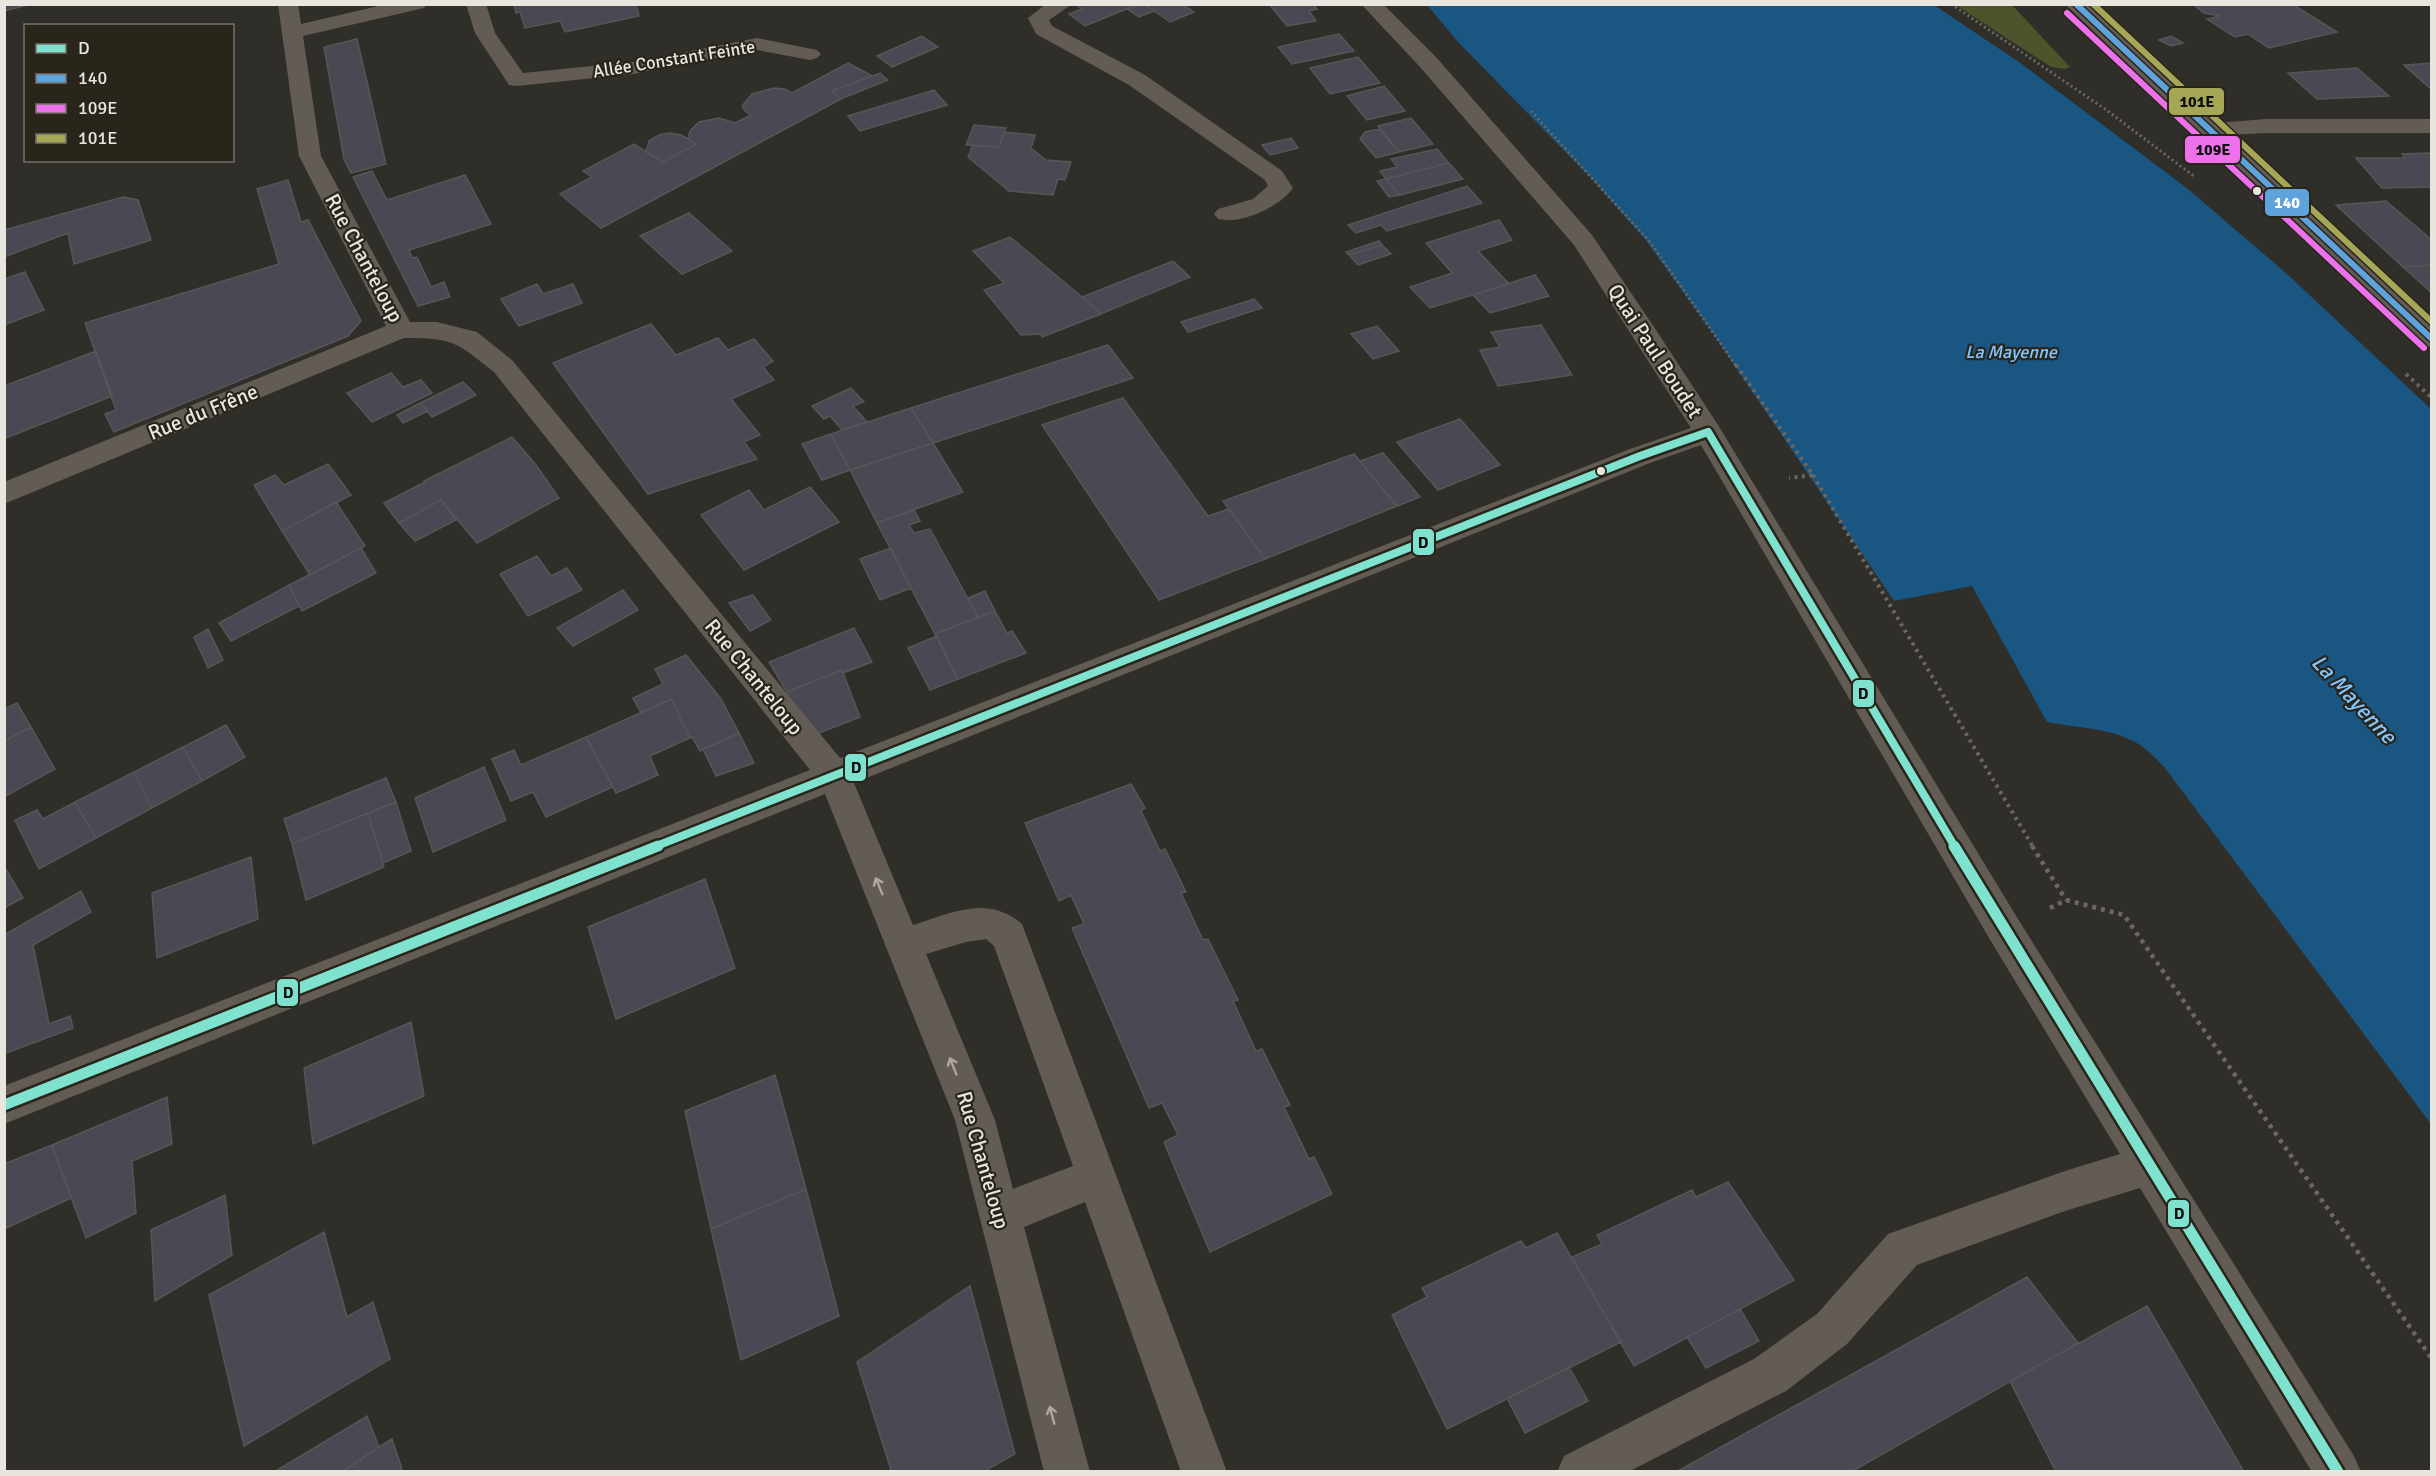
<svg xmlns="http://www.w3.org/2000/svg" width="2436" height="1476" font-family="Signika,sans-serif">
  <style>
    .green { fill: #4d542b }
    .water { fill: #1a5682 }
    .building { fill: #4a4953; stroke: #565656; stroke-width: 1.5 }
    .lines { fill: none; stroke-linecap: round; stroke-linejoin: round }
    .path-far2 { stroke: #6c6761; stroke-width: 3; stroke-dasharray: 2 3; stroke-linecap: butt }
    .path-far1 { stroke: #6c6761; stroke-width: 4; stroke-dasharray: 3 4.5; stroke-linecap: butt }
    .path { stroke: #6c6761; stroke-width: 4.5; stroke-dasharray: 4 5; stroke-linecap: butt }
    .minor { fill: #635c54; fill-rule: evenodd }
    .bus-1-far1-casing { stroke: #29251b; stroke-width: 13 }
    .bus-1-casing { stroke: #29251b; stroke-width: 16 }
    .bus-2-casing { stroke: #29251b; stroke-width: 9 }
    .bus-3-casing { stroke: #29251b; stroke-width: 9 }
    .bus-4-casing { stroke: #29251b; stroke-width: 9 }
    .bus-1-far1 { stroke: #7fe2cf; stroke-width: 8 }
    .bus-1 { stroke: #7fe2cf; stroke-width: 11 }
    .bus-2 { stroke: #5ea3dc; stroke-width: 6 }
    .bus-3 { stroke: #ec71eb; stroke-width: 6 }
    .bus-4 { stroke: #a5a756; stroke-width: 6 }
    .oneway { stroke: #ada8a1 }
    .bus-dot { fill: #e9e6e0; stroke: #29251b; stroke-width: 2 }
    .labels { text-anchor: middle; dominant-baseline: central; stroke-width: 4.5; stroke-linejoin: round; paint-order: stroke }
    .far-street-label { font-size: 18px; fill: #e9e6e0; stroke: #29251b }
    .far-water-label { font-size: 18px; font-style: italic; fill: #83c5ff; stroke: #29251b }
    .street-label { font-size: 21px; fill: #e9e6e0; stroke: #29251b }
    .water-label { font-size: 22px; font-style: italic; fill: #83c5ff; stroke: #29251b }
    .line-badge { stroke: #29251b; stroke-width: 2 }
    .badge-label { font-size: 16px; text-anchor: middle; font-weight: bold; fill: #fff }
    .pale-badge-label { font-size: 16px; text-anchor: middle; font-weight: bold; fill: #111 }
  </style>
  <rect width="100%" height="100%" fill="#302e28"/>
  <path class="green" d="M1956,5h56l58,62 -5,2 -14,-2z"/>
  <path class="water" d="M1427,5h507l85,57 169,127 99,85 144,135v715l-266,-356c-8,-8 -16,-17 -25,-23 -26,-17 -63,-17 -93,-23l-75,-136 -78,15 -182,-269 -67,-93 -54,-61 -133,-136z"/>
  <path class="building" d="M4,4h24v1l-24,6z
    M514,4h122l3,12 -74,16 -5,-11 -35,7 -5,-16 -4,1z
    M1082,4h57l-54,22 -16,-12 13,-5 -4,-3z
    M1139,4h5l10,7 -15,6 -12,-8z
    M1144,4h38l12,8 -24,10z
    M1269,4h44l4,5 -8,2 7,10 -29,5z
    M2193,4h99l45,28 -68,16 -21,-14 -13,3 -28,-18 13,-3 -16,-3z
    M1339,34l15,17 -62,13 -14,-17z
    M922,36l16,11 -46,20 -15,-11z
    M2171,36l12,7 -12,3 -12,-6z
    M357,39l29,125 -35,9 -7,-14 -20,-112z
    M1358,57l22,26 -50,11 -20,-26z
    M848,63l24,13 -40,15 9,8 -240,129 -41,-34 32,-17 -9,-6 51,-27 29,18 34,-18 -9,-5 2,-8 9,-9 20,-4 16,5 16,-8 -6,-4 -3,-5 10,-12 22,-6 11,1 7,4z
    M2432,63v27l-28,-25z
    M2357,68l32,28 -72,3 -29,-26z
    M880,73l8,7 -47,19 -9,-8z
    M1384,86l21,25 -38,9 -20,-24z
    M934,90l13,15 -87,26 -12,-15z
    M1411,118l22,26 -34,8 -21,-26z
    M974,125l32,3 -7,19 -33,-2z
    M1379,129l20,23 -23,6 -16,-19 5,-7z
    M1004,132l31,3 -4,13 15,12 25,2 -6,18 -7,-1 -5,16 -44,-4 -41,-34 5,-12 26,2z
    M669,133l12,2 16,9 -34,18 -17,-10 3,-11 10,-6z
    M1291,138l7,10 -28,7 -8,-10z
    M1437,149l12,14 -63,16 -6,-8 17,-4 -6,-8z
    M2429,153l3,3v31l-50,1 -26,-30h49l-3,-4z
    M1449,163l14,16 -63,16 -14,-16z
    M372,171l15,29 78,-25 26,49 -82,26 3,8 5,-1 14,30 13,-5 6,15 -32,9 -65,-129z
    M1386,179l14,16 -11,2 -12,-16z
    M288,180l13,42 7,-2 53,101 -13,15 -234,96 -9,-18 11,-4 -31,-87 194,-59 -22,-75z
    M1467,186l15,17 -95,28 -6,-6 -25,8 -8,-8z
    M123,197l15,3 13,40 -77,24 -6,-31 -64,24v-27z
    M2386,201l46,39v25l-29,2 -67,-62z
    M689,213l43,38 -50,23 -42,-38z
    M1499,220l13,20 -34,11 31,33 -79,24 -20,-21 42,-14 -26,-30z
    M1010,237l72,60 19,17 -59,23 -1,-3 -20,1 -37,-45 20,-7 -31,-32z
    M1379,241l3,4 -33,10 -3,-3z
    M1382,245l9,9 -33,11 -9,-10z
    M1173,261l17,16 -89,37 -19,-17z
    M2432,265v28l-29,-26z
    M25,272l19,38 -40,15v-46z
    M1535,275l14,21 -59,17 -17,-18z
    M537,284l6,10 30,-10 9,19 -63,23 -18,-27z
    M1254,299l8,9 -74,24 -7,-10z
    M651,324l25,31 42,-17 10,12 26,-11 19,22 -10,6 11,13 -43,19 29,36 -16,7 13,17 -109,35 -95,-131z
    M1541,325l31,50 -74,11 -18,-36 20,-3 -9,-15z
    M1377,326l22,25 -26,8 -22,-25z
    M1108,345l25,33 -200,65 -22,-35z
    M96,351l16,45 -108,43v-53z
    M391,373l12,14 18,-7 11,13 -60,29 -25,-29z
    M463,382l13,13 -44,22 -12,-14z
    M851,388l13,14 -11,4 14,16 -25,8 -12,-14 -6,3 -12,-13z
    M1123,398l85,118 21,-7 36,50 -106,41 -117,-175z
    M420,403l8,8 -25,12 -6,-8z
    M911,408l22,35 -83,27 -19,-36z
    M1460,419l40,46 -62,25 -41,-48z
    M831,434l19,36 -28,10 -20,-36z
    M512,437l24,28 23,33 -82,45 -36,-43 -42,23 -15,-20 41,-21 -1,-1z
    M933,443l30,49 -86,31 -27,-53z
    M1383,453l37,44 -23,9 -37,-45z
    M1354,454l43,52 -132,53 -42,-58z
    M328,464l23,31 -69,36 -28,-46 21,-10 9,10z
    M810,487l29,35 -95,48 -43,-55 48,-25 15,20z
    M441,500l15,20 -41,21 -16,-18z
    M336,502l29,44 -55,29 -28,-44z
    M914,510l6,11 -11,4 5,8 16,-4 48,88 -43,17 -58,-111z
    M361,548l15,25 -74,38 -13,-26z
    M891,548l20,40 -31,12 -20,-41z
    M537,556l14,20 16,-8 15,22 -54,26 -28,-42z
    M289,585l10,21 -68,35 -12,-18z
    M623,590l15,20 -65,36 -16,-18z
    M985,591l10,20 -17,6 -10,-19z
    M753,595l18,25 -21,11 -21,-28z
    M995,611l12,22 5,-2 14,22 -68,26 -23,-45z
    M854,628l18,34 -29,11 -1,-3 -55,22 -18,-30z
    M208,629l15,31 -15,8 -14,-31z
    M937,636l21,43 -28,11 -22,-42z
    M686,655l35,44 18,34 -39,18 -8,-14 -2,1 -19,-39 -30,14 -8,-15 30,-14 -8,-15z
    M842,670l18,47 -54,21 -19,-46z
    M671,699l19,39 -40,18 8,19 -42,18 -30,-56z
    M17,703l14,24 -27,14v-32z
    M226,725l19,32 -43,24 -19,-34z
    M31,727l24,42 -51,28v-56z
    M739,733l15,30 -38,13 -13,-27z
    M586,737l27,50 -67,30 -13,-25 -22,9 -19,-42 22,-9 7,15z
    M183,747l19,34 -50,27 -18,-36z
    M484,767l22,53 -73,32 -18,-54z
    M134,772l18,36 -56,30 -21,-36z
    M386,778l10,24 -104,42 -8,-25z
    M1131,784l14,24 -4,3 19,40 5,-2 21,43 -5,1 22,47 5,-1 30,61 -5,1 23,50 6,-2 28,56 -6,2 25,52 5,-2 18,37 -122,58 -46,-110 14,-7 -16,-32 -13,5 -77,-180 12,-4 -13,-29 -12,6 -34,-78z
    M75,802l21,36 -57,31 -24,-49 22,-10 6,9z
    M396,802l15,49 -28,12 -15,-50z
    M368,813l16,54 -78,33 -14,-56z
    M251,857l7,62 -101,39 -5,-65z
    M4,866l19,32 -19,10z
    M705,879l30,89 -119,51 -28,-92z
    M81,891l10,21 -58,33 16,79 21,-8 3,12 -69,26v-119z
    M411,1022l13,74 -111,48 -9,-76z
    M775,1075l31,114 -95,40 -26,-118z
    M167,1097l5,47 -40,17 4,52 -50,25 -34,-93z
    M52,1145l19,53 -67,31v-65z
    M1728,1182l66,98 -160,86 -62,-109 30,-13 -5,-9 95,-45 4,7z
    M806,1189l33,127 -98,44 -30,-131z
    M225,1195l7,60 -77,46 -4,-71z
    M324,1232l23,85 26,-15 17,57 -146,87 -35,-151z
    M1557,1233l64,109 -174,87 -55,-114 35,-18 -5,-9 99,-47 5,7z
    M2027,1277l51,66 -227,129h-175z
    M970,1286l45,168 -32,18h-94l2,-2 -34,-108z
    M2147,1306l97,166h-188l-46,-91z
    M1740,1309l19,32 -53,27 -19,-31z
    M1569,1367l19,34 -63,32 -18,-35z
    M367,1416l12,31 -37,25h-68z
    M392,1439l11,33h-61l37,-25z"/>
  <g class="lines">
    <path class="path-far2" d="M1951,4l154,105 90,68
      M1531,111l119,131 87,125"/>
    <path class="path-far1" d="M1736,365l77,110 -24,3
      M2406,374l26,24
      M1813,475l220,372"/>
    <path class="path" d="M2032,846l34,54
      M2050,908l16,-8 58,15 308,444"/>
    <path class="minor" d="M278,4h20l3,20 86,-20h40l-3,4 -121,28 18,120 89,166h27l40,10 35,28 328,398 790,-309 61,-21 -117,-183 -154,-178 -59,-63h22l53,53 156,178 64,95 62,95 300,494 336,537 7,16h-49l-172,-284 -75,23 -148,54 -70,79 -61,47 -158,81h-71l7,-16 190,-97 63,-45 71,-80 177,-63 55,-17 -128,-211 -291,-498 -51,18 -796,320 59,142c39,-12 74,-31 109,-1l205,548h-46l-96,-270 -61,25 66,245h-46l-89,-352 -130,-326 -821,330v-38l806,-316 -316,-398c-38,-30 -40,-34 -90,-34l-400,166v-22l382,-156 -87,-170zM986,939l8,7 79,220 -60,23 -18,-69 -69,-166 40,-12z
      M466,4h20l9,29 28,40 110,-11 124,-24 60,12 4,4 -4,4 -7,2 -53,-10 -124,24 -116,12 -8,-1 -34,-52z
      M1046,4h26l-23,16 3,6 93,49 137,96 11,17c-13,19 -53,37 -75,31l-4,-5 4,-5 35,-10 15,-13 -3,-6 -136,-95 -93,-51 -8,-16z
      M2065,4h22l128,119 52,-4h165v14h-165l-39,2 204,189v23l-9,-2z"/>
    <defs>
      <path id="bus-1-far1" d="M1708,432l247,415
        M654,847l986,-391 68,-24"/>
      <path id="bus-1" d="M1954,846l384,626
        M4,1105l654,-259"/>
      <path id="bus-2" d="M2076,4l356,335"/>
      <path id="bus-3" d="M2067,13l357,335"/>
      <path id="bus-4" d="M2093,4l339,318"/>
    </defs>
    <use href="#bus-1-far1" class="bus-1-far1-casing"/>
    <use href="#bus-1" class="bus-1-casing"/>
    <use href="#bus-2" class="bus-2-casing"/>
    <use href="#bus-3" class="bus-3-casing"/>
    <use href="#bus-4" class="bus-4-casing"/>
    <use href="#bus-1-far1" class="bus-1-far1"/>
    <use href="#bus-1" class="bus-1"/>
    <use href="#bus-2" class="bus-2"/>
    <use href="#bus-3" class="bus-3"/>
    <use href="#bus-4" class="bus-4"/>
  </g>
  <defs><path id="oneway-shaft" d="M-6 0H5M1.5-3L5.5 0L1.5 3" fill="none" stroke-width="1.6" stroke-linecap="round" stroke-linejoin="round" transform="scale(1.5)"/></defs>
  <g class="oneway">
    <use href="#oneway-shaft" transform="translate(879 886) rotate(-112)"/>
    <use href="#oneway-shaft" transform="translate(953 1066) rotate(-112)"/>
    <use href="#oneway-shaft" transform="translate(1052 1415) rotate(-105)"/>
  </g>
  <g class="bus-dot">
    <circle cx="2257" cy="191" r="5"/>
    <circle cx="1601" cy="471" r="5"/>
  </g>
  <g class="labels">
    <g class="far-street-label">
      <text transform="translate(674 59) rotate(-9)">Allée Constant Feinte</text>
    </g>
    <g class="far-water-label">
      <text x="2011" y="352">La Mayenne</text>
    </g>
    <g class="street-label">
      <text transform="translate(364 258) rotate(62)">Rue Chanteloup</text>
      <text transform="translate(1655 351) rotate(57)">Quai Paul Boudet</text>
      <text transform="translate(203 412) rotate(-22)">Rue du Frêne</text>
      <text transform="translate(754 677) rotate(51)">Rue Chanteloup</text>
      <text transform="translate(983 1160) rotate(74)">Rue Chanteloup</text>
    </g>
    <g class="water-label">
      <text transform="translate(2354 699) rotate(47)">La Mayenne</text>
    </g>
  </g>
  <g class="line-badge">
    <rect x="2168" y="87" width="57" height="29" rx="6" fill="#a5a756"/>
    <rect x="2184" y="135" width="57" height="29" rx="6" fill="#ec71eb"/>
    <rect x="2264" y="188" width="46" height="29" rx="6" fill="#5ea3dc"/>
    <rect x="1412" y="528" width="23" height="28" rx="6" fill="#7fe2cf"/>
    <rect x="1852" y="679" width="23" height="29" rx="6" fill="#7fe2cf"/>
    <rect x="844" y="753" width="23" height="29" rx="6" fill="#7fe2cf"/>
    <rect x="276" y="978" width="23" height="29" rx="6" fill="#7fe2cf"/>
    <rect x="2167" y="1199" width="23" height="29" rx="6" fill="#7fe2cf"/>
  </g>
  <g class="badge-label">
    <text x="2287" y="208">140</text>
  </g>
  <g class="pale-badge-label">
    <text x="2197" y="107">101E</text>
    <text x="2213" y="155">109E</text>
    <text x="1423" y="548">D</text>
    <text x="1863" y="699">D</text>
    <text x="856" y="773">D</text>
    <text x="288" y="998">D</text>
    <text x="2179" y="1219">D</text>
  </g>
  <rect width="2436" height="1476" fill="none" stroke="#e9e6e0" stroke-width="12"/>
  <rect x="24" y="24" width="210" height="138" fill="#29251b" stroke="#76726a" stroke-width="1.5"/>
  <rect x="36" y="44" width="30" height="9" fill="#7fe2cf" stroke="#76726a" stroke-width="1.5"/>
  <text x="78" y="54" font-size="18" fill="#e9e6e0">D</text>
  <rect x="36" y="74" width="30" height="9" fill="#5ea3dc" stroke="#76726a" stroke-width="1.5"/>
  <text x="78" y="84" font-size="18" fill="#e9e6e0">140</text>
  <rect x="36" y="104" width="30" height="9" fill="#ec71eb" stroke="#76726a" stroke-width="1.5"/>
  <text x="78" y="114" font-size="18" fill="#e9e6e0">109E</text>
  <rect x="36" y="134" width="30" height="9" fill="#a5a756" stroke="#76726a" stroke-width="1.5"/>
  <text x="78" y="144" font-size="18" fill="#e9e6e0">101E</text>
</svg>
